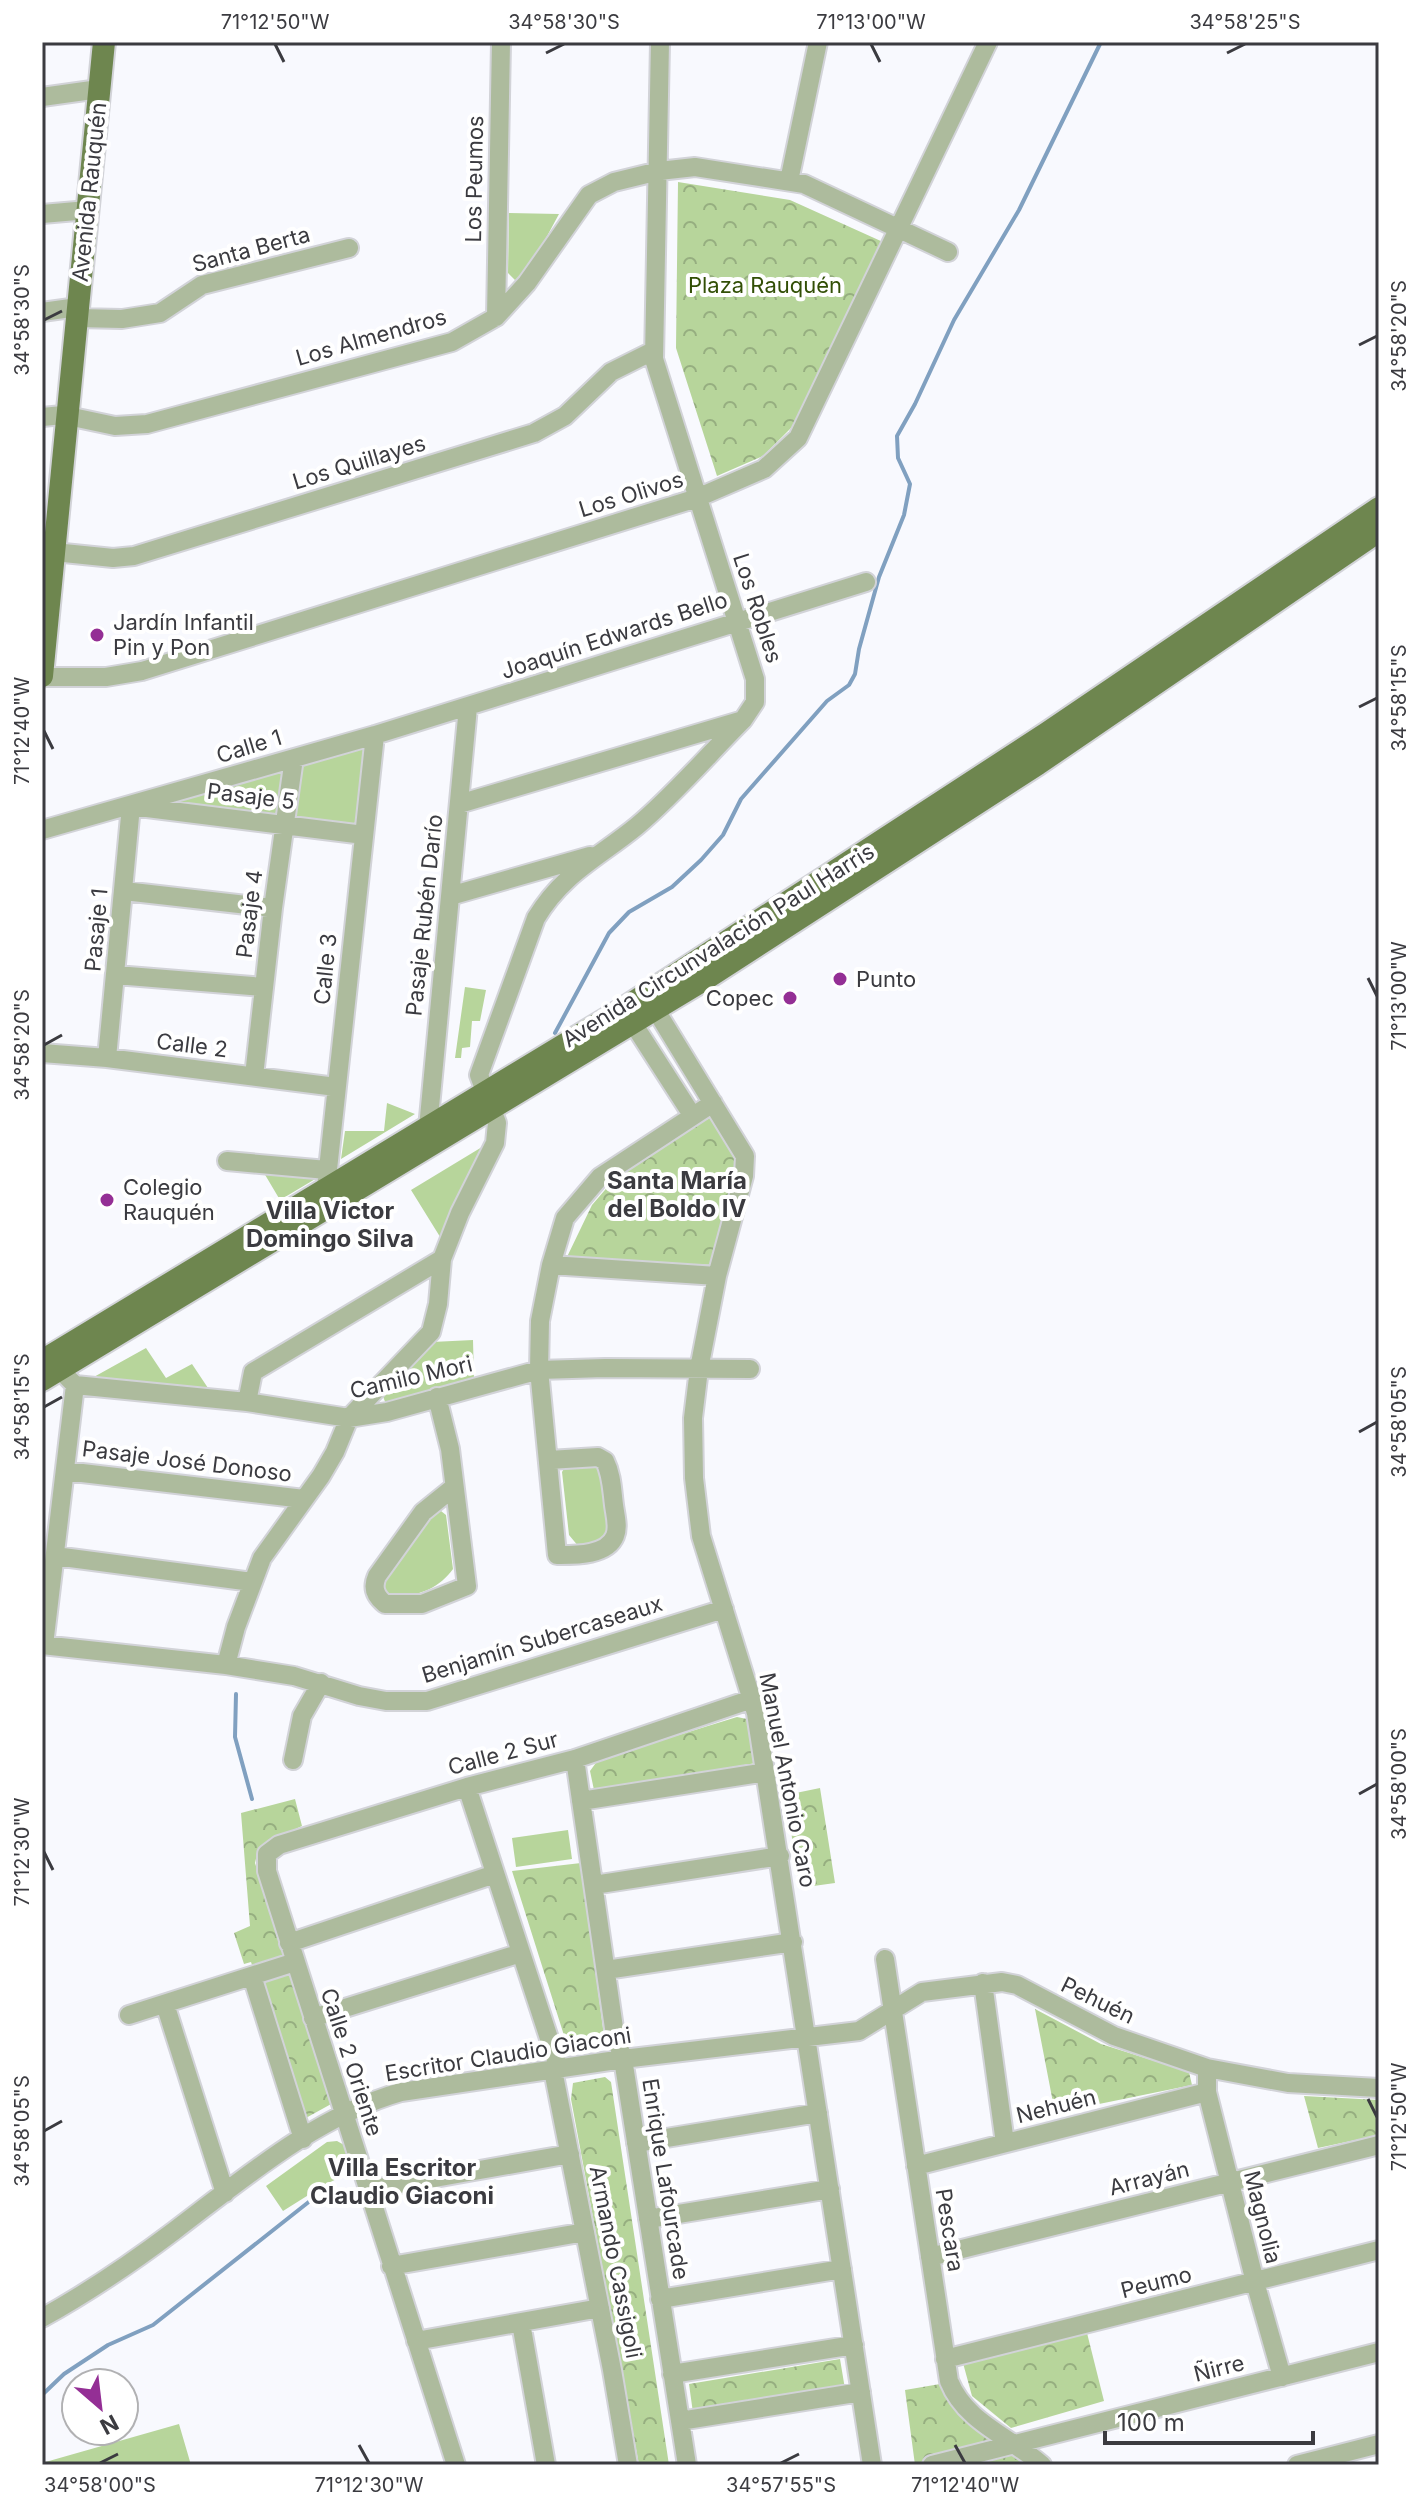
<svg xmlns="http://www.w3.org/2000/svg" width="1421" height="2507" font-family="Inter,sans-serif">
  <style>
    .green { fill: #b7d59b }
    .park { fill: url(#park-crowns) }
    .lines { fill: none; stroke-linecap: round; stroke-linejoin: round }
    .stream { stroke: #80a0c0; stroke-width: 4 }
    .minor-casing { stroke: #d2d3d8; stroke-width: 22 }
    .major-casing { stroke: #d2d3d8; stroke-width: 26 }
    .minor { stroke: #adbb9d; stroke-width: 18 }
    .major { stroke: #6e864f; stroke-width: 22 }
    .ticks { fill: none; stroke: #3b3b40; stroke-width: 3 }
    .poi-dot { fill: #942f95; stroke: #fff; stroke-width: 3 }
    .labels { text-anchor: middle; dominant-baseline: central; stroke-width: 8; stroke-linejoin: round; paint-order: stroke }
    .street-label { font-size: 22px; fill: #3b3b40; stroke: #fff }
    .park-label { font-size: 22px; fill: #324f06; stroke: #fff }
    .poi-label { font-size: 22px; fill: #3b3b40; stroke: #fff; text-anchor: start }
    .neighbourhood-label { font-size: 24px; font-weight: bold; fill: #3b3b40; stroke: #fff }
    .neatline { fill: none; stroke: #3b3b40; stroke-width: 3 }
    .ticks-label { font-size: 20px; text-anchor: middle; fill: #3b3b40 }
  </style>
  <defs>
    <pattern id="park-crowns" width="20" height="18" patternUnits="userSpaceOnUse" patternTransform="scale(2)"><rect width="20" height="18" fill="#b7d59b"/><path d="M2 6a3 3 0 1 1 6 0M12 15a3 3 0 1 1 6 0" fill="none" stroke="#96ae80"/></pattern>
  </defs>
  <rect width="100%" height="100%" fill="#f8f9fe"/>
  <path class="green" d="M509,213l50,1 -34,63 -10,3 -7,-7z
    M366,748l-9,79 -68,-8 8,-53z
    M289,768l-8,50 -124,-12z
    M465,987l21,3 -6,31h-8l-2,26 -8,1 -1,10h-6z
    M387,1103l28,11 -74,45 4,-28h39z
    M482,1147l-40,93 -31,-50z
    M264,1173l58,2 -42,25z
    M473,1340l1,41 -88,23 -4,-10 50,-52z
    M146,1348l20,30 26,-14 18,27 -118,-13z
    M590,1466l8,1 7,6 4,48 -1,11 -6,9 -23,6 -10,-12 -7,-63 3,-5z
    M441,1511l5,4 7,54c-16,22 -41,30 -68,25l-3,-14 48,-68z
    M568,1830l4,29 -56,8 -4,-29z
    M337,2141l9,5 8,25 -28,13 -43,27 -17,-25 61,-44z
    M179,2424l12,41h-149v-2z"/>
  <path class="park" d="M678,182l112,18 93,42 -87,181 -33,33 -46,20 -41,-128z
    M718,1113l24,41 -28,111 -148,-6 26,-54 31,-36z
    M737,1717l10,2 9,44 -162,27 -4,-19 8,-11z
    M820,1788l15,95 -36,5 -13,-93z
    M295,1799l7,27 -30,14 -14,10 -3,13 78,240 -29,16 -53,-157 -7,2 -10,-31 16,-7 -9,-113z
    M581,1863l24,180 -37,5 -56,-177z
    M1035,2009l66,35 88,28 3,13 -137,28z
    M605,2077l6,5 58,383h-30l-68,-366 2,-16z
    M1304,2096l75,4v35l-61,13z
    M1087,2333l17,68 -93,27 -39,-32 -9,-33z
    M840,2359l5,30 -152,24 -4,-29z
    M940,2384l13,24 76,57h-114l-10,-75z"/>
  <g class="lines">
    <path class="stream" d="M555,1033l54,-100 20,-21 43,-25 29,-27 22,-25 18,-36 86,-98 22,-16 6,-11 4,-25 20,-72 25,-62 6,-31 -12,-26 -1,-22 18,-32 39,-84 65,-110 82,-168
      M236,1694l-1,43 17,62
      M42,2395l22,-21 44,-29 45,-20 162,-128"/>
    <defs>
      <path id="minor" d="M42,97l57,-8
        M789,181l29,-139
        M42,214l46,-4
        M42,312l36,-5
        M496,317l5,-275
        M77,318l45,1 38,-6 42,-28 147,-37
        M42,417l21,-2 52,11 32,-2 305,-82 44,-25 31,-34 62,-88 25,-13 45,-11 36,-4 109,17 144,68
        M54,552l59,6 21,-2 400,-123 31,-17 46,-44 42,-21
        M42,677h64l36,-6 555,-173 67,-29 34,-31 190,-396
        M459,804l281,-83
        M42,830l333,-95 491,-153
        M124,891l149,17
        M450,896l140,-40
        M116,975l148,12
        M649,999l96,157 -1,20 -27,100 -18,93 -6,49 1,60 7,58 55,177 116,752
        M627,1014l65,101
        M42,1053l65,5 229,29
        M107,1058l24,-252 233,29
        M254,1076l19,-168 21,-150
        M428,1128l40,-421
        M227,1161l100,9
        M325,1197l50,-462
        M551,1265l166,11
        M52,1362l23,23 172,17 102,16 38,-6 152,-42 66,-2 145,1
        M437,1397l13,52 17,137 -45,18h-37c-10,-8 -13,-17 -8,-28l46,-64 31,-25
        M247,1402l6,-30 189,-113
        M549,1460l49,-3 7,4c7,14 7,29 9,44 1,9 5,22 1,31 -8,20 -41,19 -58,19l-18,-185 1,-49 11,-56 14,-47 35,-41 113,-74
        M65,1471l239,28
        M55,1556l197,26
        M42,1645l184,20 68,11 65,20 27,5h41l297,-92
        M44,1645l31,-260
        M226,1665l10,-38 26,-69 59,-82 14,-24 14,-34 82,-86 7,-28 4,-45 18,-46 35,-70 2,-20 -18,-48 57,-157c27,-45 62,-60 101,-92 36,-30 72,-72 106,-106l12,-18v-23l-101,-320 6,-317
        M575,1759l40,276 8,24 64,406
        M293,1760l9,-44 19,-33
        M467,1787l92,282
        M581,1801l185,-29
        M594,1885l186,-29
        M289,1943l206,-69
        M885,1959l64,422c17,42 60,55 93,84
        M606,1970l187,-28
        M252,1976l51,163
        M983,1983l22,160
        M165,2004l60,189
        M129,2015l166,-53
        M313,2018l208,-65
        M1207,2068v24l48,190 27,95
        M553,2070l59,300 16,95
        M636,2143l182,-30
        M916,2166l291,-74
        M367,2190l203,-36
        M648,2219l182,-30
        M930,2257l449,-112
        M391,2266l194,-34
        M660,2299l182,-30
        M42,2318c45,-25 91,-56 132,-87 69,-52 142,-115 227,-139l222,-33 236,-28 63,-39 80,-10 15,3 97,51 93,32 81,15 91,5
        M521,2323l25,142
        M416,2341l184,-33
        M945,2359l434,-109
        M672,2374l182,-29
        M680,2421l181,-29
        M456,2465l-189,-594v-17l12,-9 188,-58 108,-28 177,-60
        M932,2465l447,-113
        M1297,2465l82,-21"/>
      <path id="major" d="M42,676l62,-634
        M42,1361l581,-352 424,-276 332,-225
        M42,1380l665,-402 331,-214 341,-233"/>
    </defs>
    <use href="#minor" class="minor-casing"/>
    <use href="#major" class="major-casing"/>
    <use href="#minor" class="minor"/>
    <use href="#major" class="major"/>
  </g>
  <path class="ticks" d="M275,44l9,18M871,44l9,18M546,53l18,-9M1227,53l18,-9M44,320l18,-9M1359,345l18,-9M1359,707l18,-9M44,731l9,18M1368,978l9,18M44,1045l18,-10M44,1407l18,-10M1359,1432l18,-10M1359,1794l18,-10M44,1852l9,18M1368,2099l9,18M44,2131l18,-10M359,2445l10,18M955,2445l10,18M100,2463l18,-9M781,2463l18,-9"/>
  <g class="poi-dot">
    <circle cx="97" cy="635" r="8"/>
    <circle cx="840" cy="979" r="8"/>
    <circle cx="790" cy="998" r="8"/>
    <circle cx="107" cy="1200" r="8"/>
  </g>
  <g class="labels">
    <g class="street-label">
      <text transform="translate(474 179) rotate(-89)">Los Peumos</text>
      <text transform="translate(89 192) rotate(-84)">Avenida Rauquén</text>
      <text transform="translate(251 249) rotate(-15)">Santa Berta</text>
      <text transform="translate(371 337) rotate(-16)">Los Almendros</text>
      <text transform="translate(359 462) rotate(-17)">Los Quillayes</text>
      <text transform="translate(631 494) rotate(-17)">Los Olivos</text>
      <text transform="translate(758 608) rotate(72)">Los Robles</text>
      <text transform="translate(614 635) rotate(-18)">Joaquín Edwards Bello</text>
      <text transform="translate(249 746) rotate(-17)">Calle 1</text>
      <text transform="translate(251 796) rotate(7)">Pasaje 5</text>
      <text transform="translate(249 914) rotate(-83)">Pasaje 4</text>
      <text transform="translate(424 915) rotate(-84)">Pasaje Rubén Darío</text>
      <text transform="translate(96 930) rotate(-85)">Pasaje 1</text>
      <text transform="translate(718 945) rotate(-32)">Avenida Circunvalación Paul Harris</text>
      <text transform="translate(325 969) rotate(-84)">Calle 3</text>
      <text transform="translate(192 1045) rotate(7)">Calle 2</text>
      <text transform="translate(411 1377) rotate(-13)">Camilo Mori</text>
      <text transform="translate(187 1461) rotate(7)">Pasaje José Donoso</text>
      <text transform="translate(542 1639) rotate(-17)">Benjamín Subercaseaux</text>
      <text transform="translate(503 1753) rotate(-15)">Calle 2 Sur</text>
      <text transform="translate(788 1780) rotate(79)">Manuel Antonio Caro</text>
      <text transform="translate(1098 2000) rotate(26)">Pehuén</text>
      <text transform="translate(508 2054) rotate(-9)">Escritor Claudio Giaconi</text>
      <text transform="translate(352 2062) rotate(72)">Calle 2 Oriente</text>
      <text transform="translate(1056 2106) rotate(-14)">Nehuén</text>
      <text transform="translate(1149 2178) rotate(-14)">Arrayán</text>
      <text transform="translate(666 2179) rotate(81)">Enrique Lafourcade</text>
      <text transform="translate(1263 2217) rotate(76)">Magnolia</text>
      <text transform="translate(950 2230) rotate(81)">Pescara</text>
      <text transform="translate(616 2262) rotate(79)">Armando Cassigoli</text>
      <text transform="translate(1156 2282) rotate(-14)">Peumo</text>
      <text transform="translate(1219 2368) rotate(-14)">Ñirre</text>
    </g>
    <g class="park-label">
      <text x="765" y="285">Plaza Rauquén</text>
    </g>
    <g class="poi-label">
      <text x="113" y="622">Jardín Infantil<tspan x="113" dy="25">Pin y Pon</tspan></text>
      <text x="856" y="979">Punto</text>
      <text x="774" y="998" text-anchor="end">Copec</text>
      <text x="123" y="1187">Colegio<tspan x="123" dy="25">Rauquén</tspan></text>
    </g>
    <g class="neighbourhood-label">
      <text x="677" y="1180">Santa María<tspan x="677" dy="28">del Boldo IV</tspan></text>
      <text x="330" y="1210">Villa Victor<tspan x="330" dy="28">Domingo Silva</tspan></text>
      <text x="402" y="2167">Villa Escritor<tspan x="402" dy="28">Claudio Giaconi</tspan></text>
    </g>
  </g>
  <rect width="1421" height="2507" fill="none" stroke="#ffffff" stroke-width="88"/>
  <g transform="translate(100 2407) rotate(152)"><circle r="38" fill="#ffffff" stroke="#b1b1b3" stroke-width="2"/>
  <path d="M0-6L14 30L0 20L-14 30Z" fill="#942f95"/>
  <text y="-12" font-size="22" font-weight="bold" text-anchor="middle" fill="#3b3b40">N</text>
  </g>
  <path d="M1105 2431v12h208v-12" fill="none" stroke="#3b3b40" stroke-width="4"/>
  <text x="1117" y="2431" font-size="24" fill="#3b3b40" stroke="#ffffff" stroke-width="6" paint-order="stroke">100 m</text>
  <rect x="44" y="44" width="1333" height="2419" class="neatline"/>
  <g class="ticks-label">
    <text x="275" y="29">71°12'50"W</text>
    <text x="564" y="29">34°58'30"S</text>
    <text x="871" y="29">71°13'00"W</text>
    <text x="1245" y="29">34°58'25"S</text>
    <text transform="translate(22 320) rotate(-90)" y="7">34°58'30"S</text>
    <text transform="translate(1399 336) rotate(-90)" y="7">34°58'20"S</text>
    <text transform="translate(1399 698) rotate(-90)" y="7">34°58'15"S</text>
    <text transform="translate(22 731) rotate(-90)" y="7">71°12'40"W</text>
    <text transform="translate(1399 996) rotate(-90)" y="7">71°13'00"W</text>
    <text transform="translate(22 1045) rotate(-90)" y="7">34°58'20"S</text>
    <text transform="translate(22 1407) rotate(-90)" y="7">34°58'15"S</text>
    <text transform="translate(1399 1422) rotate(-90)" y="7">34°58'05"S</text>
    <text transform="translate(1399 1784) rotate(-90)" y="7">34°58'00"S</text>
    <text transform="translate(22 1852) rotate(-90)" y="7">71°12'30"W</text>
    <text transform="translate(1399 2117) rotate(-90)" y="7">71°12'50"W</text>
    <text transform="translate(22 2131) rotate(-90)" y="7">34°58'05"S</text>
    <text x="100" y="2492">34°58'00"S</text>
    <text x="369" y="2492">71°12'30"W</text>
    <text x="781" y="2492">34°57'55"S</text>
    <text x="965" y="2492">71°12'40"W</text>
  </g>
</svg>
